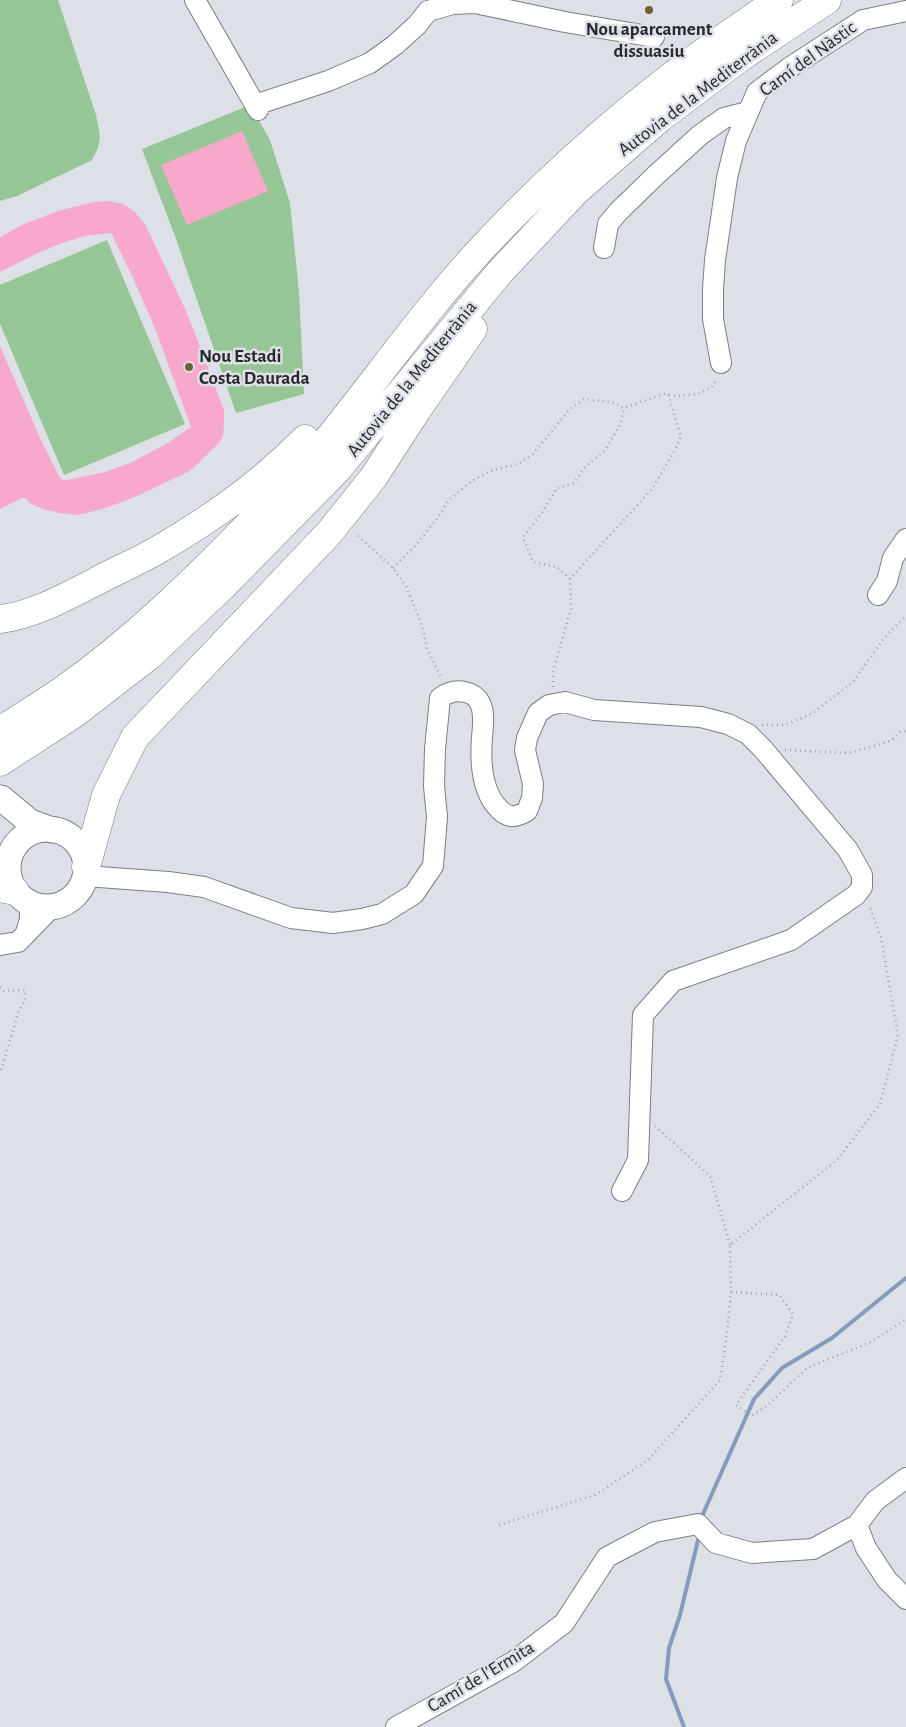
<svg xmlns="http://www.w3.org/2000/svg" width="906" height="1727" font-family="'Alegreya Sans',sans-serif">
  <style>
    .green { fill: #96c695 }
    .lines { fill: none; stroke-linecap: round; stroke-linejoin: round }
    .stream { stroke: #849bbe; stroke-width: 4 }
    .building { fill: #f8a8ca }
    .minor-casing { stroke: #7c7e85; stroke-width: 22 }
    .major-casing { stroke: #7c7e85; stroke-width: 27 }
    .highway-casing { stroke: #7c7e85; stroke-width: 29 }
    .path { stroke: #a0a2a8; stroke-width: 2.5; stroke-dasharray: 1 4; stroke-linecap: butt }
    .minor { stroke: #fff; stroke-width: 20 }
    .major { stroke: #fff; stroke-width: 25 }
    .highway { stroke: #fff; stroke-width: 28 }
    .poi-dot { fill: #6d612e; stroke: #dee0e8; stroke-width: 2 }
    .labels { text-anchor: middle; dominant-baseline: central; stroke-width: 5; stroke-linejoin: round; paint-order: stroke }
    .poi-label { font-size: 19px; font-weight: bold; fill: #28292c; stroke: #dee0e8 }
    .street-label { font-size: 19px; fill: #28292c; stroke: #dee0e8 }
  </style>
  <rect width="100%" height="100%" fill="#dee0e8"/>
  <path class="green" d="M0,0h58l38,115 4,21 -2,12 -6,12 -75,36 -17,5z
    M250,105l20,35 20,63 9,89 5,102 -68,19 -60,-174 -34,-90z
    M107,240l78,184 -121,51 -64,-151v-39z"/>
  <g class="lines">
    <path class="stream" d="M703,1514l51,-115 28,-31 50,-30 74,-60
      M684,1727l-18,-48 3,-31 11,-33 19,-79"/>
  </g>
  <path class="building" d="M242,131l26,60 -81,34 -26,-60z
    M108,201l15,3 12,8 10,12 42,89 37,97v14l-1,12 -4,7 -29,28 -53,25 -28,11 -31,8 -19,-2 -16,-4 -12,-5 -7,-7 -24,12v-163l40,92 18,36 5,7 42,-9 25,-9 38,-20 23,-16 -36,-99 -21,-48 -23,-47 -26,3 -20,6 -25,10 -40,20v-35l24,-13 34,-13 36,-9z"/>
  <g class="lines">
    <defs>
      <path id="minor" d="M195,0l63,110
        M255,105l73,-24 42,-18 25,-18 22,-20 11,-14 25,-7 22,-1 90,19 89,15
        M604,248l4,-24 10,-12 37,-36 45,-41 24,-17 24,-6
        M721,363l-8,-44v-30l2,-29 12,-82 9,-37 21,-49 32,-24 74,-48 43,-9
        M878,595l9,-14 6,-23 13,-19
        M85,876l83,6 36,5 87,31 42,5 29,-4 20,-5 32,-20 19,-28 4,-49 -3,-31 1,-37 5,-51c8,-6 15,-8 25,-6 6,1 12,5 15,11 5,10 3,23 2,34 -2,25 -1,55 18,73 9,9 17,7 27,1l5,-13 1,-14 -8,-34 2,-12 11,-25 11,-8 16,-3 29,8 107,7 27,7 20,10 15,15 85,101 14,25v12l-6,8 -65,45 -118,41 -30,34 -5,145 -16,31
        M26,933l4,-14v-15
        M0,945l18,-3 34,-35
        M857,1525l9,23 21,32 19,19
        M396,1727l117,-65 51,-39 43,-66 48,-25 43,-8 18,19 36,10 61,-4 44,-24 18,-24 31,-23"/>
      <path id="major" d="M1,798l29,24 22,8
        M8 868a39 39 0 1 1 78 0a39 39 0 1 1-78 0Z"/>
      <path id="highway" d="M0,619c34,-4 65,-22 95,-37 20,-11 42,-20 61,-31 54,-31 106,-68 149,-112
        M0,731c21,-14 43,-27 63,-41 71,-50 133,-111 193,-173 20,-21 41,-41 60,-63 57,-69 108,-144 169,-209 88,-94 187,-175 294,-245
        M0,762l74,-48 75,-58 74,-70 114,-116 163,-198 76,-81 84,-73 81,-61 86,-57
        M86,867l20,-72 29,-58 194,-204 44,-55 44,-68 56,-81
        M0,888l15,3"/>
    </defs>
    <use href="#minor" class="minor-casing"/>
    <use href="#major" class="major-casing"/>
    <use href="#highway" class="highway-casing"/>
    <path class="path" d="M358,536l35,32 13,18 16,39 5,23 15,31
      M393,568l22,-22 21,-26 13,-20 23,-19 18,-10 28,-7 15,-10 36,-44 15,-11 27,3 13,6 39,-14 14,2 21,-2 14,-7 5,-8
      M570,579l-13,-12 -24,-5 -10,-25 18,-23 16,-26 17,-5 10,-15 21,-18 15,-25 4,-17
      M553,687v-15l18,-63 -1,-30 82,-90 23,-39 6,-14 -13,-42
      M762,725h23l28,-12 40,-31 32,-45 21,-21
      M785,750l64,3 42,-12 9,-9 6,-1
      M0,987l4,4 21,-1v11l-6,9 -19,64
      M655,1126l55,50 20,69
      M731,1292l48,3 14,19 -8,22 -49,69 15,11 16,-10 40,-38 64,-26 35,-23
      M499,1525l96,-30 53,-35 72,-80 7,-47 4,-41 -1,-47 107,-85 43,-56 18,-69 -17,-98 -12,-32"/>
    <use href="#minor" class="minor"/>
    <use href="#major" class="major"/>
    <use href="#highway" class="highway"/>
  </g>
  <g class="poi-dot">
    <circle cx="649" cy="10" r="5"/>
    <circle cx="189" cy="367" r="5"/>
  </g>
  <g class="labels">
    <g class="poi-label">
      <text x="649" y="29">Nou aparcament<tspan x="649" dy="22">dissuasiu</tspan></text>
      <text x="199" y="356" text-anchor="start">Nou Estadi<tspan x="199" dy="22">Costa Daurada</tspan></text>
    </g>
    <g class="street-label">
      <text transform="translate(808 59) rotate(-36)">Camí del Nàstic</text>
      <text transform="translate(698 94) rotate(-37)">Autovia de la Mediterrània</text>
      <text transform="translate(412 379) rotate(-51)">Autovia de la Mediterrània</text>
      <text transform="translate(481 1677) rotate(-31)">Camí de l'Ermita</text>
    </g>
  </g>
</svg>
